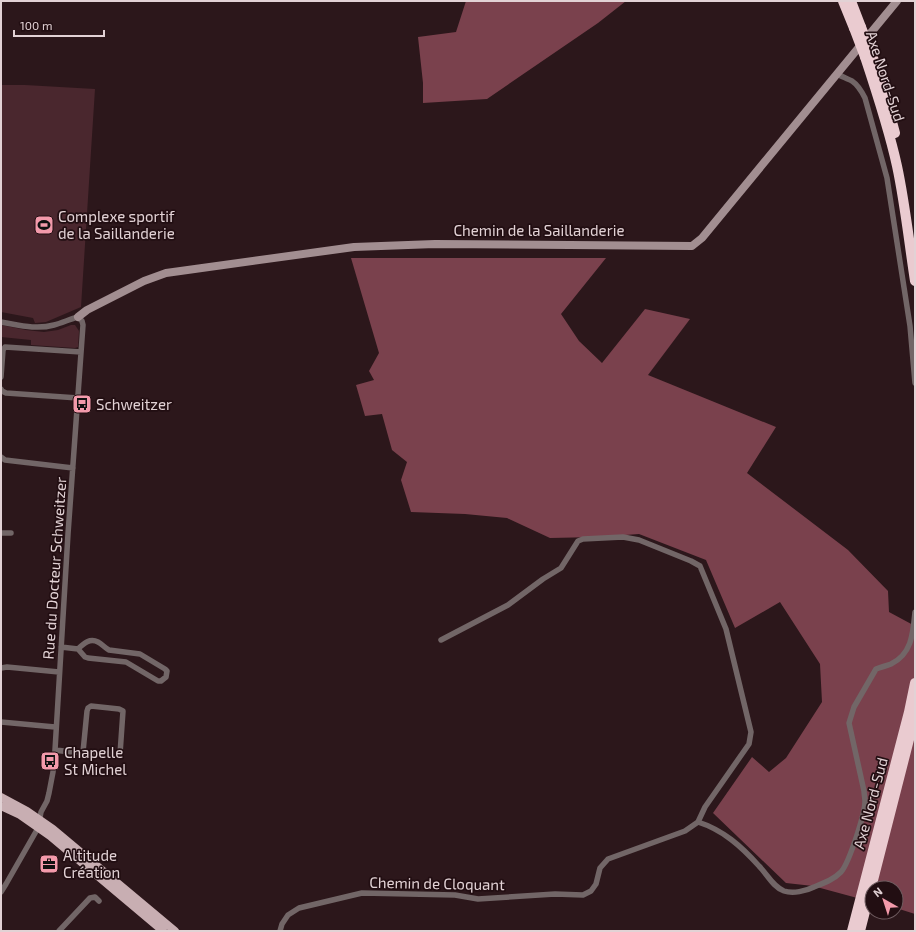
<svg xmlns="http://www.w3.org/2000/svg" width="916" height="932" font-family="'Exo 2',sans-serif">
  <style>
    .green { fill: #4a272e }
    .forest { fill: #7a414d }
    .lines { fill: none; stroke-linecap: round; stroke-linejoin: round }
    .street { stroke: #726667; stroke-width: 5.5 }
    .secondary { stroke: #a28e91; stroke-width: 8 }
    .primary { stroke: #c8aeb2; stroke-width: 8 }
    .highway { stroke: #eacbd0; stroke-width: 10 }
    .highway-bridge { stroke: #eacbd0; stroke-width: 10 }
    .labels { text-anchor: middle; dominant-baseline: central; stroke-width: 3.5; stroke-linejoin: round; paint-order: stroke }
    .street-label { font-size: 15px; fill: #e2d2d5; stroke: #220e12 }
    .poi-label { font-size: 15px; fill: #e2d2d5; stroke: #220e12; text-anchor: start }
  </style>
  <rect width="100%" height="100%" fill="#2c171b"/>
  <path class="green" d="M1,85h24l70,4 -14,218 -35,15 -11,1 -2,-5 -32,-6z
    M1,325l25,5 18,2 14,-2 13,-5h4l4,6 -1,16 -3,1 -44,-3v-5l-30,-3z"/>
  <path class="forest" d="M466,1h160l-28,22 -111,76 -64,4v-20l-5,-46 38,-5z
    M351,258h255l-45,56 18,27 23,22 43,-54 45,10 -42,56 128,52 -29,46 101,77 40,41 1,21 26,14v288l-19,-6v-20h-24v14l-59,-16 -27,-3 -73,-70 39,-56 17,15 17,-14 36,-56 -2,-38 -40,-62 -45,26 -29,-68 -67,-26 -42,3 -47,1 -43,-20 -42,-4 -54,-2 -10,-32 6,-18 -15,-12 -10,-36 -17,2 -9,-31 18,-5 -5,-9 10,-18z"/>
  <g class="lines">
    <path class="street" d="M837,74c4,2 11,5 15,7 6,4 10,11 13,17l22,80 23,148 5,57
      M1,322c18,3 35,8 53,3 8,-2 16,-6 24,-8l4,4 1,4 -15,209 -13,216 -2,22 -4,21 -2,8 -6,11 -3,16 -32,56 -5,8
      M1,377l2,-27 2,-3 76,5
      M1,389l1,2 4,2 72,5
      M1,457l4,3 68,8
      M1,533h10
      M441,640l67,-35 35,-26 18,-11 17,-27 5,-2 40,-2 16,3 52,21 9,5 26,63 25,103 -2,12 -44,63 -7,15
      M61,647l17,2 7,8 3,1 38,4 32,19h3l5,-4 1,-6 -2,-2 -25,-15 -31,-4c-4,-2 -7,-6 -11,-8 -8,-4 -14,1 -20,7
      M1,668l6,-1 52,5
      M1,722l54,5
      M55,750c20,3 42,3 63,5l2,-1 3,-43 -4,-2 -28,-3 -3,2 -1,3 -4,41
      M59,931l31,-33 5,-1 4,4
      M280,931l2,-7 6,-9 11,-7 63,-15 93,2 23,4 77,-5 28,1 8,-4 5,-7 4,-16 8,-9 77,-28 13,-9c25,8 43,24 61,44 8,8 14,21 25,25 9,3 22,0 30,-4 10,-4 19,-7 27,-15 8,-9 24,-58 24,-71 0,-3 -1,-7 -1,-10l-15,-68 5,-16 22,-38c5,-2 10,-3 15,-5 21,-10 22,-31 24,-52"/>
    <path class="secondary" d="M78,317l9,-7 57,-29 22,-8 188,-26 81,-3 257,2 10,-8 195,-237"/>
    <path class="primary" d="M1,797l26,14 26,18 122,102
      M1,806l19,9 30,21 113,95"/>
    <path class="highway" d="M843,1l11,27
      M851,1l10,26
      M872,55l9,26 14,52
      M865,57c12,36 24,72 32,109 8,37 12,76 18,115
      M852,931l57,-219 6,-29
      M860,931l55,-215"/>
    <path class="highway-bridge" d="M861,27l11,28
      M854,28l11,29"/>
  </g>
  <defs>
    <symbol id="stadium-square" viewBox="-11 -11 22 22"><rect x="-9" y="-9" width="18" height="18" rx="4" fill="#f39aab" stroke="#220e12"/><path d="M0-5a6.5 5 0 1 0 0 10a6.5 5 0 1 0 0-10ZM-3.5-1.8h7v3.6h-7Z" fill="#111"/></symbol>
    <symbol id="bus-square" viewBox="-11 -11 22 22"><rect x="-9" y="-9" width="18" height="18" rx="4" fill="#f39aab" stroke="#220e12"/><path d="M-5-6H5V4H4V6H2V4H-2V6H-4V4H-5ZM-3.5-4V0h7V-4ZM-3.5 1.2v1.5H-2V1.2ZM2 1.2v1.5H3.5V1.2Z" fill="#111"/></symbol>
    <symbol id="office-square" viewBox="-11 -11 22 22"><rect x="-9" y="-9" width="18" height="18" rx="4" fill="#f39aab" stroke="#220e12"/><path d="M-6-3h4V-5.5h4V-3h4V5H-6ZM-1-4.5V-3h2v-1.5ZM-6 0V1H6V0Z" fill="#111"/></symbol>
  </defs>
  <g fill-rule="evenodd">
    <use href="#stadium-square" x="33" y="214" width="22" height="22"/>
    <use href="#bus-square" x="71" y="393" width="22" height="22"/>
    <use href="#bus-square" x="39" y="750" width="22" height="22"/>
    <use href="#office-square" x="38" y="853" width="22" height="22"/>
  </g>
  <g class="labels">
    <g class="street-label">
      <text transform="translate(886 76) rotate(72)">Axe Nord-Sud</text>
      <text x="539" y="230">Chemin de la Saillanderie</text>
      <text transform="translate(54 568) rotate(-86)">Rue du Docteur Schweitzer</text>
      <text transform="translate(870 803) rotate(-75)">Axe Nord-Sud</text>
      <text transform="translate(437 883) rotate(1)">Chemin de Cloquant</text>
    </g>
    <g class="poi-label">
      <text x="58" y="216">Complexe sportif<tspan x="58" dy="17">de la Saillanderie</tspan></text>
      <text x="96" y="404">Schweitzer</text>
      <text x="64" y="752">Chapelle<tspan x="64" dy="17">St Michel</tspan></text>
      <text x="63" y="855">Altitude<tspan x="63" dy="17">Création</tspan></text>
    </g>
  </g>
  <rect width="916" height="932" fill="none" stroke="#e2d2d5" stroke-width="4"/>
  <g transform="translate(884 900) rotate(321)"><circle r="19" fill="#220e12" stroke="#6f5c60"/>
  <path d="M0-3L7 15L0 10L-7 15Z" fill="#f39aab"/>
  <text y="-6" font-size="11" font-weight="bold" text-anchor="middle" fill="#e2d2d5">N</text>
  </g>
  <path d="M14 30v6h90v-6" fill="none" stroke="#e2d2d5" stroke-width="2"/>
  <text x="20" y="30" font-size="12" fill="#e2d2d5" stroke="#220e12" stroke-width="3" paint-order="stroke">100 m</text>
</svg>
